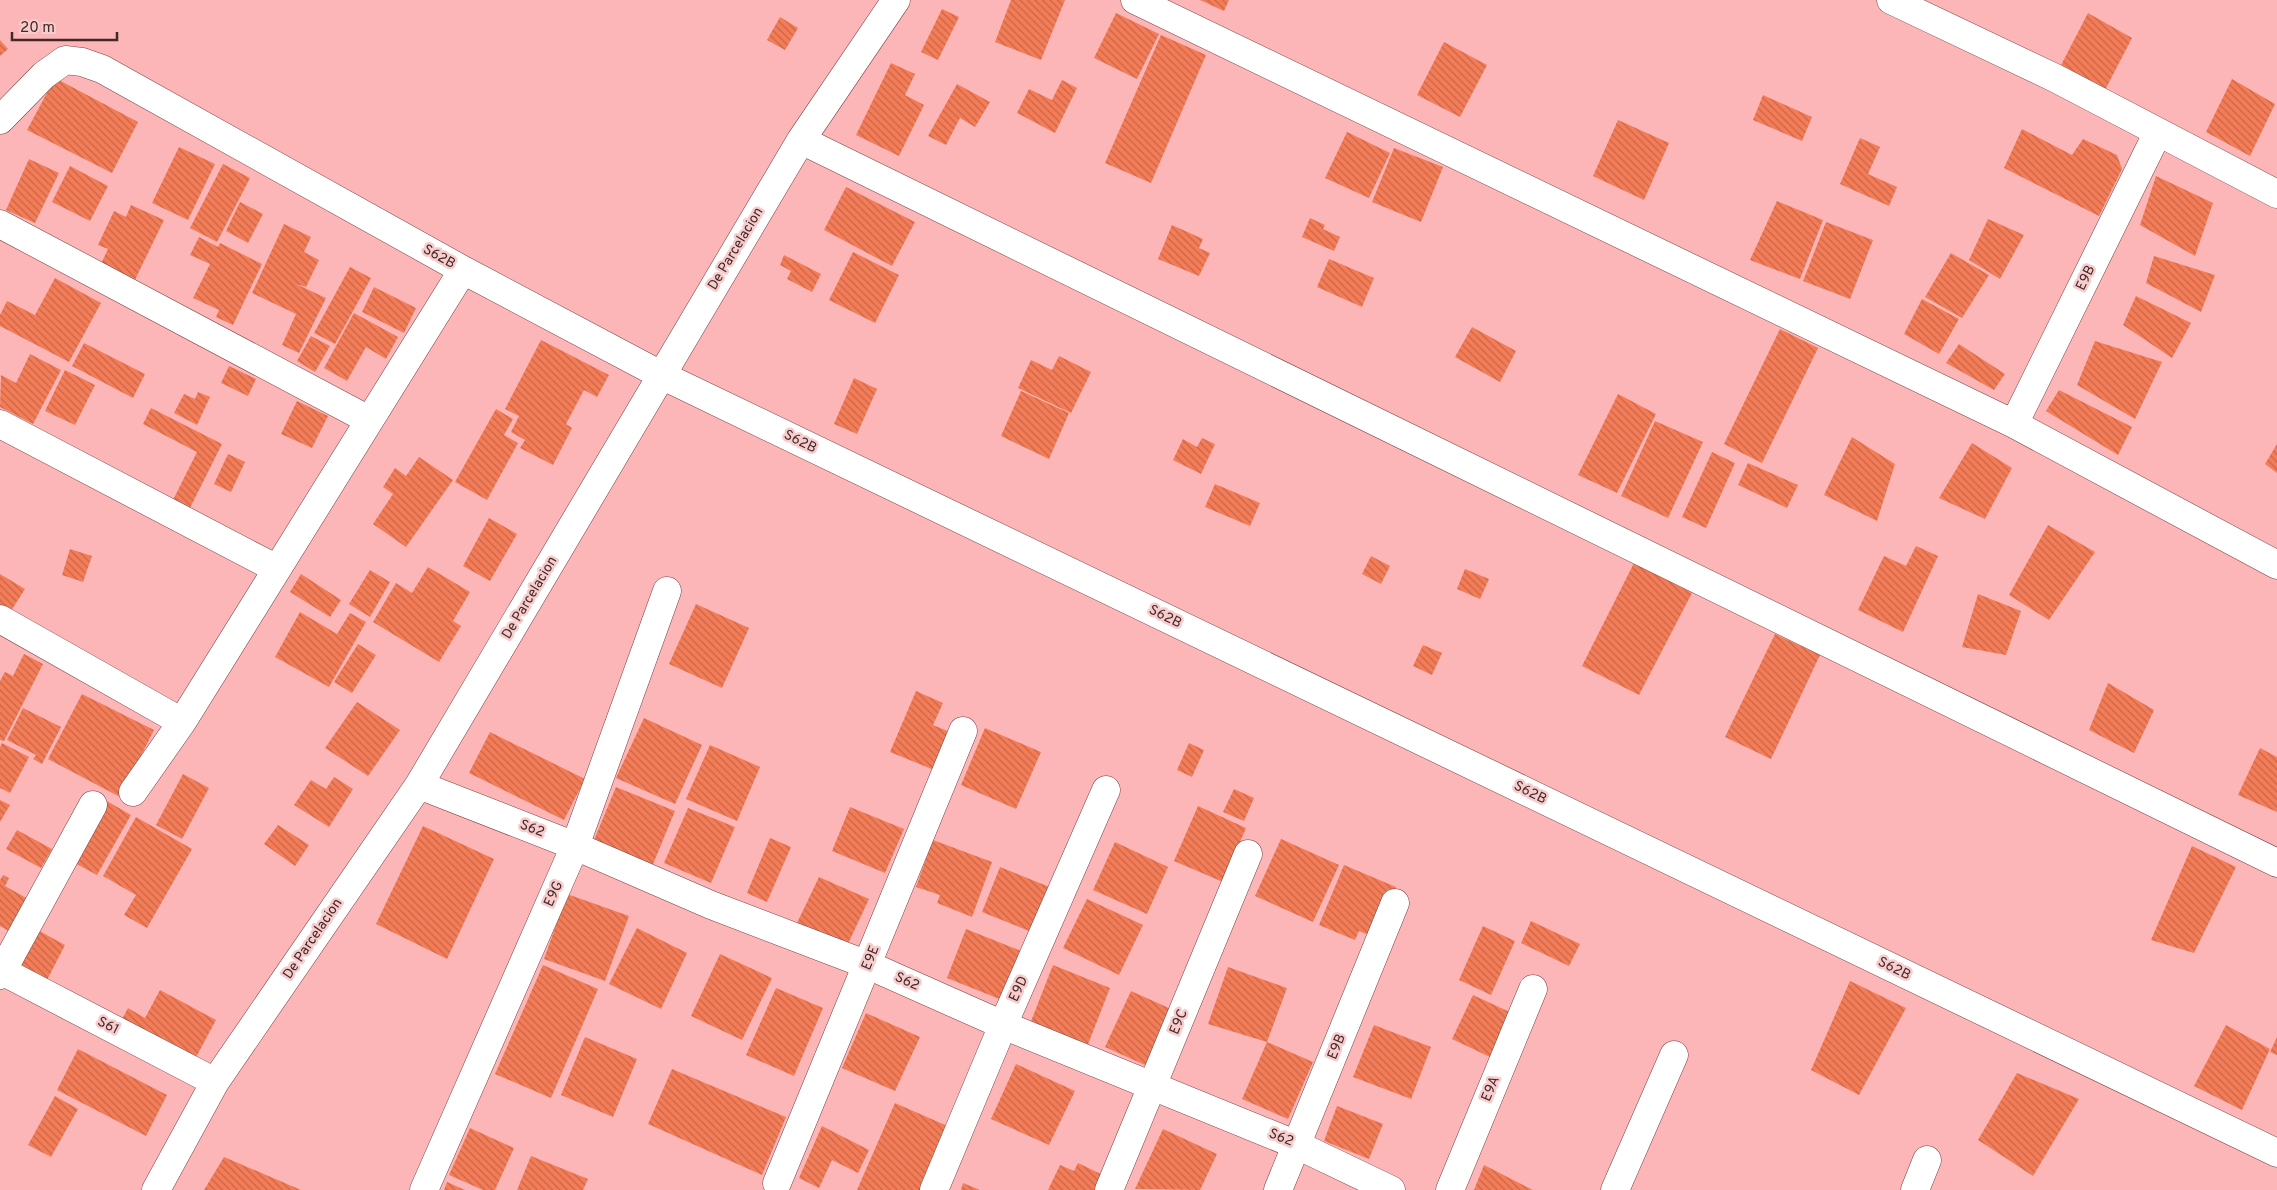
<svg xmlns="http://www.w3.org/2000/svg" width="2277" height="1190" font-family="Overpass,sans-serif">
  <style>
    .building { fill: url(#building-back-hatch) }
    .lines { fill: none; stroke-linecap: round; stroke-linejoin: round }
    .street-casing { stroke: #7b3f42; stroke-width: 29 }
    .street { stroke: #fff; stroke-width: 28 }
    .labels { text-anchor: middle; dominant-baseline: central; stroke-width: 5; stroke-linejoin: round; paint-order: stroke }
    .street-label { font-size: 14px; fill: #442829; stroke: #f7cccc }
  </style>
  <defs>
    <pattern id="building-back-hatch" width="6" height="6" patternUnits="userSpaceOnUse" patternTransform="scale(1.25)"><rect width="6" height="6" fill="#f47d58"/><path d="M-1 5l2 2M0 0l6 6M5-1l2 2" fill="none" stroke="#c76649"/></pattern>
  </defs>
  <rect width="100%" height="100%" fill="#fdb6b7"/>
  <path class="building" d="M1011,0h54l-24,60 -46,-18z
    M1200,0h29l-5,11z
    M942,9l17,8 -21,43 -17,-8z
    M1116,13l43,21 -22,45 -43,-21z
    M2088,13l44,25 -28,54 -45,-23z
    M780,17l18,11 -13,22 -18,-10z
    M1161,35l45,20 -55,128 -46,-20z
    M0,40l8,9 -8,7z
    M1444,42l43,23 -27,52 -43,-22z
    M891,63l24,11 -10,21 19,10 -25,51 -43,-21z
    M55,78l83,44 -26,51 -85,-43z
    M2232,79l43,25 -25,52 -44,-24z
    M1062,80l15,8 -22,45 -38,-20 12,-24 23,11z
    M957,84l33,18 -15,25 -15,-9 -14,27 -18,-9z
    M1763,95l49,22 -10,24 -49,-21z
    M1618,120l51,23 -25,57 -51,-24z
    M2022,129l50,26 11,-16 34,16 5,14 -23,47 -95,-48z
    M1347,132l43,21 -21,45 -44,-20z
    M1860,138l20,9 -12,27 29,13 -8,19 -49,-22z
    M179,147l36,17 -27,56 -36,-17z
    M1394,148l49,19 -22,55 -49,-20z
    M29,159l30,14 -24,50 -29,-13z
    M223,164l27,14 -33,64 -27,-14z
    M70,166l38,20 -18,35 -38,-19z
    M2156,176l57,27 -18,53 -55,-31z
    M846,187l69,35 -23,44 -68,-36z
    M1777,201l46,19 -23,59 -50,-19z
    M240,202l23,12 -15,29 -22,-12z
    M131,205l33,15 -31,64 -34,-16 9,-19 -10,-4 16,-34 12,6z
    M1310,218l15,7 -2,4 17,8 -6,14 -32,-14z
    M1988,219l36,16 -24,44 -31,-19z
    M1826,222l47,18 -23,59 -47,-18z
    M284,224l27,13 -7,15 15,8 -13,27 -10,-3 30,14 -27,55 -17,-8 14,-31 -44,-21z
    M1172,225l31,14 -4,9 11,5 -11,23 -41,-17z
    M199,237l19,10 2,-4 42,21 -29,61 -17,-8 3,-7 -26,-12 17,-34 -20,-9z
    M853,252l46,23 -24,48 -46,-23z
    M1951,253l38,22 -27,43 -37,-21z
    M784,255l37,19 -9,18 -25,-13 4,-8 -11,-6z
    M2154,256l61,19 -14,37 -55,-29z
    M1329,259l45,19 -12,29 -45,-20z
    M350,267l21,11 -36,66 -21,-11z
    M55,278l46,25 -32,59 -69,-36v-11l7,-14 28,14z
    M374,287l42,21 -12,25 -42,-21z
    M2136,296l55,27 -19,35 -49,-33z
    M1922,299l37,20 -20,35 -35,-20z
    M354,313l44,24 -12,22 -20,-12 -19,34 -23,-13z
    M1472,327l44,24 -16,31 -45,-25z
    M1780,329l38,19 -56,115 -38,-19z
    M311,336l19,10 -15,26 -18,-11z
    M541,340l68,35 -12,22 -13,-7 -18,34 6,4 -19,37 -33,-17 5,-8 -14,-8 8,-16 -14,-7z
    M2095,341l67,21 -27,57 -58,-34z
    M84,343l61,31 -12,24 -61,-32z
    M1959,344l46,30 -11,16 -48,-27z
    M30,354l31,16 -28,54 -33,-17 1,-32 15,8z
    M1059,356l32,16 -20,41 -53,-25 13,-28 21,10z
    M229,366l27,13 -8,17 -27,-13z
    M65,370l30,15 -20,40 -30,-14z
    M854,378l23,11 -20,45 -23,-10z
    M2059,390l73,37 -14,28 -72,-44z
    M1021,391l48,22 -20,46 -48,-23z
    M198,392l12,5 -13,28 -23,-12 10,-19 11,5z
    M1618,394l38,20 -39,79 -39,-18z
    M297,401l31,15 -16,32 -31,-14z
    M151,408l71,36 -32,64 -17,-8 24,-48 -54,-28z
    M496,409l17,10 -9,16 14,8 -31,57 -32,-18z
    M1655,421l48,21 -35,76 -47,-22z
    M1852,437l43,27 -18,57 -53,-26z
    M1202,438l13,6 -14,30 -28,-14 10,-21 14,8z
    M1972,443l40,25 -27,51 -46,-21z
    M2277,444v29l-12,-9z
    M1712,452l23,11 -29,65 -24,-11z
    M228,454l17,8 -14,30 -17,-8z
    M419,457l34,23 -47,67 -33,-23 20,-30 -10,-7 12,-19 11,8z
    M1748,463l50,22 -11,23 -49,-23z
    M1215,484l45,19 -10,23 -45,-19z
    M489,518l28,16 -27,47 -27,-15z
    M2048,525l47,27 -46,68 -40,-25z
    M1916,546l22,10 -35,76 -45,-22 26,-54 22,10z
    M70,549l22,7 -9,26 -21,-7z
    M1371,556l19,10 -9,18 -19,-10z
    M1634,563l58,30 -53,102 -57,-29z
    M428,567l42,25 -17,29 8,5 -22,36 -66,-40 23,-39 16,10z
    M1465,569l24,10 -9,20 -23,-10z
    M370,570l20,12 -20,35 -21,-13z
    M0,574l25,15 -16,25 -9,-5z
    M301,574l40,26 -11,17 -40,-25z
    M1978,594l43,17 -15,44 -44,-8z
    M696,604l53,24 -27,60 -53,-24z
    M300,612l37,22 13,-21 16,9 -37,65 -54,-30z
    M1775,634l45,21 -49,104 -46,-22z
    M358,644l18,11 -24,38 -18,-11z
    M1423,645l19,8 -10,22 -19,-9z
    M24,654l19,10 -39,77 -4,-1v-59l5,-9 8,4z
    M2108,683l46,27 -20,43 -45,-23z
    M916,691l27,12 -10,22 17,7 -16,38 -44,-18z
    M82,694l72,36 -34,67 -72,-38z
    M357,702l43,28 -32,46 -43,-28z
    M23,708l38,19 -19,37 -9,-5 3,-4 -29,-15z
    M644,718l58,27 -27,59 -59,-26z
    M985,728l56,24 -25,57 -55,-24z
    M490,732l95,47 -21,41 -95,-47z
    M2,743l27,14 -19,36 -10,-5v-41z
    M1189,743l15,7 -12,27 -15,-7z
    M710,745l50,22 -23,54 -51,-22z
    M2260,748l17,9v55l-39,-17z
    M183,774l26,14 -27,51 -26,-14z
    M334,777l19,12 -24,38 -35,-22 17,-25 15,9z
    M616,787l59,24 -24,58 -59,-24z
    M1234,789l20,9 -10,23 -21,-9z
    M0,800l10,5 -10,17z
    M105,800l26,15 -34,60 -26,-14z
    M1198,806l48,22 -23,54 -49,-21z
    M850,807l54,22 -19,44 -53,-22z
    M688,808l47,19 -24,56 -47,-20z
    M136,817l56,32 -45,79 -23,-13 12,-20 -33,-19z
    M278,825l31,20 -14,21 -31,-22z
    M423,826l71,33 -47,100 -71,-35z
    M17,830l35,19 -11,19 -35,-19z
    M770,838l21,9 -24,55 -20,-9z
    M1281,839l58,26 -26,57 -58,-26z
    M933,840l59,22 -20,55 -35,-14 3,-8 -24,-8z
    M1115,842l53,25 -21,47 -54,-24z
    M2192,846l44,21 -42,86 -43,-13z
    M1344,865l52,22 -21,51 -16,-7 -4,9 -36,-15z
    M1000,867l52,21 -18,45 -52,-21z
    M3,875l6,3 -4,8 25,14 -18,33 -12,-7v-46z
    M819,877l50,22 -22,47 -50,-23z
    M567,894l62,22 -24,65 -61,-22z
    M1087,899l56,26 -24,50 -56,-27z
    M1531,921l49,23 -11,22 -48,-23z
    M1483,926l32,15 -24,54 -32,-15z
    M34,928l31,17 -18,35 -31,-17z
    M637,928l50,25 -26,56 -52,-25z
    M966,929l55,22 -19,49 -55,-22z
    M720,954l52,24 -30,62 -51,-24z
    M543,965l55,24 -47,109 -56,-24z
    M1053,965l57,23 -25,64 -57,-23z
    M1228,967l59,21 -20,54 -59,-18z
    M1850,981l56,27 -47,87 -48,-25z
    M776,988l47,20 -29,68 -48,-21z
    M160,990l56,30 -22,41 -73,-40 7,-13 17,10z
    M1131,991l40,18 -26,56 -40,-18z
    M1473,995l41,19 -22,44 -40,-19z
    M866,1013l54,24 -25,54 -53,-23z
    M1374,1025l57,22 -20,52 -58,-22z
    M2226,1025l44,24 -28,61 -48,-24z
    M585,1037l52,22 -24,58 -52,-22z
    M2277,1037v18l-7,-3z
    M1267,1042l46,20 -25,57 -46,-20z
    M78,1049l89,46 -21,41 -89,-46z
    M1016,1064l59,27 -26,54 -58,-26z
    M672,1069l114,48 -24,58 -114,-51z
    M2017,1073l62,26 -46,77 -55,-36z
    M55,1096l23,13 -27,48 -23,-12z
    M895,1103l57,25 -28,62h-67z
    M1337,1106l46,18 -14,35 -45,-18z
    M822,1126l47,24 -11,23 -26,-13 -13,28 -20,-10z
    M470,1128l44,20 -19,42h-12l-34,-15z
    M1163,1129l54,25 -17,36 -65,-1z
    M531,1156l57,23 -5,11h-66z
    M224,1157l77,33h-97z
    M1078,1163l27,13 -7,14h-50l12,-25 14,6z
    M1484,1165l49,25h-59z
    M447,1182l18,8h-21z
    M963,1183l17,7h-19z"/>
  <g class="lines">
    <defs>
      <path id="street" d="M1135,0l879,424 263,141
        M1891,0l164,78 222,116
        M0,120l44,-45 21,-15 17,2 20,7 361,201 198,105 1616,778
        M801,140l1476,723
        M0,224l369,196
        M0,424l277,145
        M2014,424l144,-292
        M0,619l182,103
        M419,785l156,61 136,59 157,60 135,60 294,120 94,45
        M133,792l49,-70 281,-452
        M0,970l215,112
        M0,975l93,-170
        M777,1183l186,-452
        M156,1190l59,-108 204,-297 382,-645 95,-140
        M424,1190l151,-344 92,-255
        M934,1190l69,-165 103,-235
        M1109,1190l139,-336
        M1278,1190l117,-287
        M1450,1190l83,-201
        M1615,1190l59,-135
        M1915,1190l12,-30"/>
    </defs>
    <use href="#street" class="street-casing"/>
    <use href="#street" class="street"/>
  </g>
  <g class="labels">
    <g class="street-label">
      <text transform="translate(736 249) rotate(-59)">De Parcelacion</text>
      <text transform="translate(439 257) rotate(29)">S62B</text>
      <text transform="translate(2086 278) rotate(-64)">E9B</text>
      <text transform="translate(800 442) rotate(26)">S62B</text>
      <text transform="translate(530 598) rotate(-59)">De Parcelacion</text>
      <text transform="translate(1165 617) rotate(26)">S62B</text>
      <text transform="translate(1530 793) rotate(26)">S62B</text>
      <text transform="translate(532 829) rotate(21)">S62</text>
      <text transform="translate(554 894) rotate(-66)">E9G</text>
      <text transform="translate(313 939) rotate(-56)">De Parcelacion</text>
      <text transform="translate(871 958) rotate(-68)">E9E</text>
      <text transform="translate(1894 969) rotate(26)">S62B</text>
      <text transform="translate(907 982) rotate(24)">S62</text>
      <text transform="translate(1019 989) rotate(-66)">E9D</text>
      <text transform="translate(1179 1022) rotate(-68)">E9C</text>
      <text transform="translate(108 1026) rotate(27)">S61</text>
      <text transform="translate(1337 1047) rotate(-68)">E9B</text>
      <text transform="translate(1491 1089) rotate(-67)">E9A</text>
      <text transform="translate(1281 1138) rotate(22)">S62</text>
    </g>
  </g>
  <path d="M12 32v8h105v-8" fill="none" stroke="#442829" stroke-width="2.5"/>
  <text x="20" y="32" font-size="15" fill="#442829" stroke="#f7cccc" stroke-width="4" paint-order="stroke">20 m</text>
</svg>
